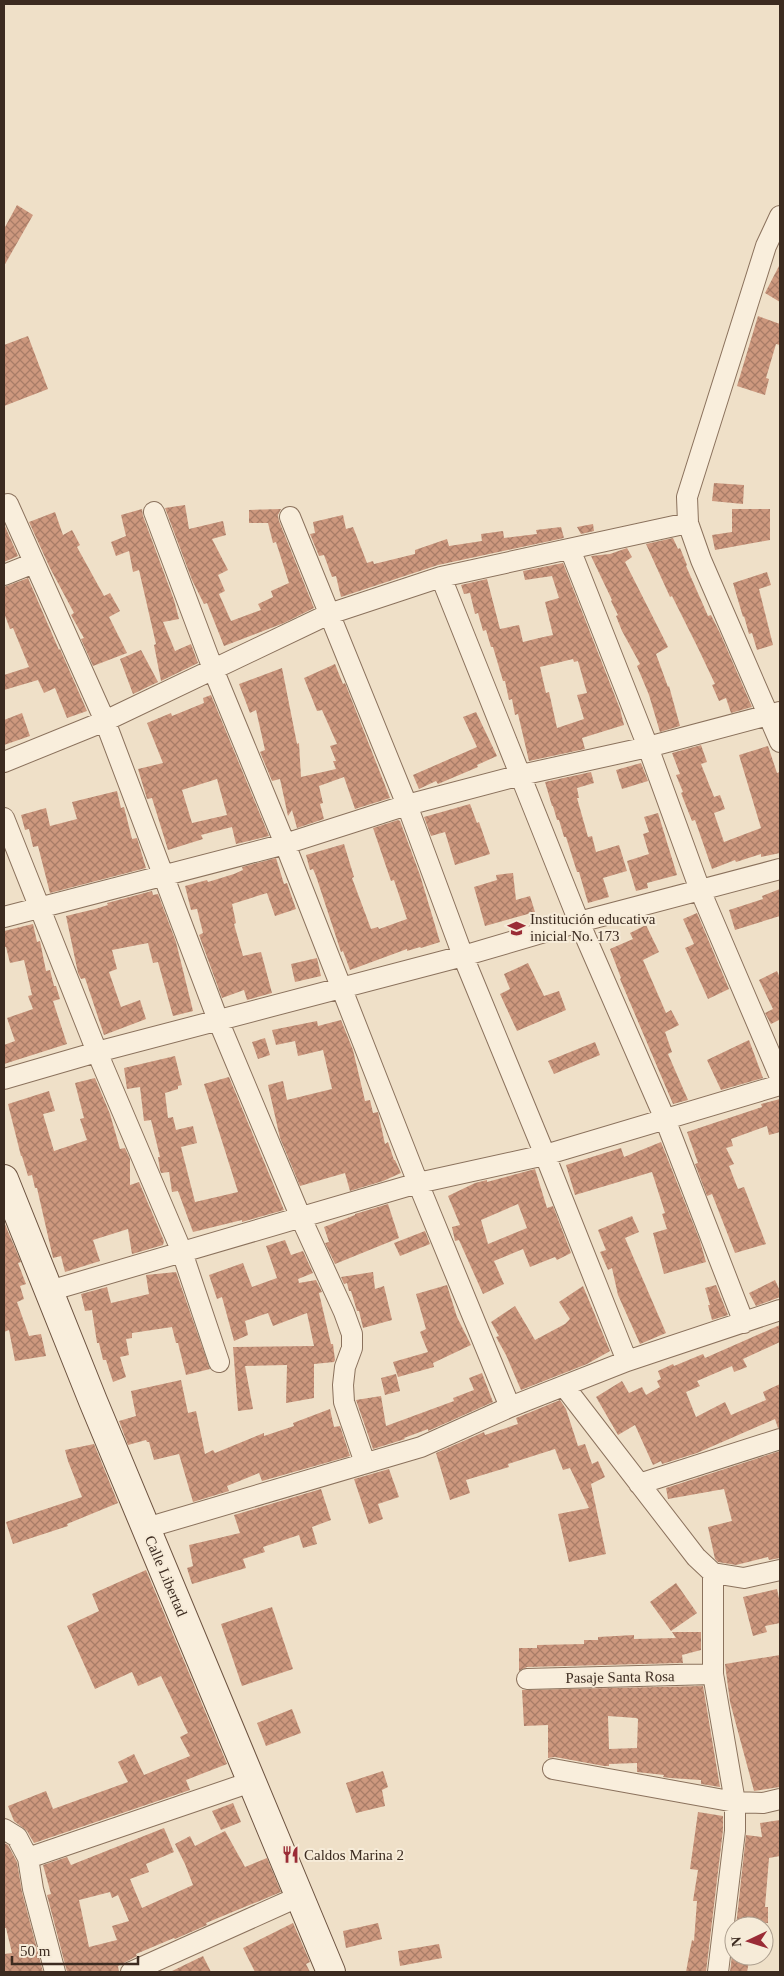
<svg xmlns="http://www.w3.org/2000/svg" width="784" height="1976" font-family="'Times New Roman',serif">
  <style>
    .building { fill: url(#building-cross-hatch); fill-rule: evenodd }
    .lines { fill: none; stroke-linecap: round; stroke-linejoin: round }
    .street-casing { stroke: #8b725d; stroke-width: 22 }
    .secondary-casing { stroke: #6d5340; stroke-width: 30 }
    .street { stroke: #f9eedc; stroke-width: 20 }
    .secondary { stroke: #f9eedc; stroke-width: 28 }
    .labels { text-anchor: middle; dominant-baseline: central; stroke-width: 4; stroke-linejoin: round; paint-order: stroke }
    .poi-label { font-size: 15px; fill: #3c2b20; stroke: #f6ebd8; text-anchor: start }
    .street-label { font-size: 15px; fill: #3c2b20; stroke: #f6ebd8 }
  </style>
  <defs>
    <pattern id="building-cross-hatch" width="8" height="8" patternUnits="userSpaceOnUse" patternTransform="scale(1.25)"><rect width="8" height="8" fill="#cd987e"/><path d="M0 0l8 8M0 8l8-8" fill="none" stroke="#a87c67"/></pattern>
  </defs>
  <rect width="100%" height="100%" fill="#efe0c8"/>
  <path class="building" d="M17,205l16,10 -29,51v-37z
    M780,264v38l-15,-9z
    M758,316l22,8v21l-4,-1 -10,34 3,1 -4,16 -28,-9z
    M28,336l20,53 -44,17v-61z
    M714,483l30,2 -1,19 -31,-3z
    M185,505l4,24 34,-8 3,14 -14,4 16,31 -10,5 7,16 -6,3 12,27 30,-11 -3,-6 15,-7 -2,-6 18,-8 -13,-41 -3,1 -5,-20h-19v-13l32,-1 -3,6 1,6 35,87 -30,15 -60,23 -17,-43 -3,1 -12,-24 -27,-72z
    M142,509l1,7 31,84 5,19 -16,3 12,29 16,-7 7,19 -37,18 -7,-36 2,-1 -17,-74 -6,2 -4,-21 -13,5 -5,-14 15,-6 -5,-21z
    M732,509h38v31l-55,10 -3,-15 20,-3z
    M55,512l8,23 9,-5 8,15 -3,2 27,49 6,-3 10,18 -11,6 18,36 -34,13 -12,-27 3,-1 -13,-23 3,-2 -24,-45 -21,-46z
    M343,515l3,14 7,-2 14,36 6,-2 1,3 41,-10v-4l32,-11 2,7 33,-5 -1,-7 22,-3 1,7 33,-4 -1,-4 25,-3 3,11 -126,27 -97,32 -5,-21 -4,1 -8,-22 -5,1 -9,-22 5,-1 -2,-11z
    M4,524l14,32 -14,6z
    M593,524l1,7 -13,3 -4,-7z
    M673,538l5,11 2,-1 7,17 -1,1 22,50 3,-1 9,18 32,74 -21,6 -5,-15 -7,3 -7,-16 3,-1 -17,-36 -26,-52 -2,1 -24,-53z
    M627,548l5,9 -7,5 43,85 -12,7 12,33 1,-1 11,40 -20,6 -11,-37 -12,-29 3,-2 -18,-33 -6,-15 2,-1 -7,-14 1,-1 -21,-44 19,-2z
    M563,563l57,146 4,16 -42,13 3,11 -56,12 -11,-47 -3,1 -3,-16 -3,1 -4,-19h-2l-10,-34h-2l-5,-17 -3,1 -5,-18 -3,1 -5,-21 -6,1 -3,-9 26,-6 13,50 19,-4 4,17 16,-4 14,-3 -8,-33 14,-4 -7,-22 -27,4 -2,-9zM573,659l1,3 4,-1 9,32 -10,2 7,24 -27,9 -8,-36 -3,1 -6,-26z
    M767,572l4,13 -12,4 14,56 -16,5 -5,-17 -3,1 -5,-18 -1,1 -10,-34z
    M28,578l31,72 1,-1 27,62 -20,7 -12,-30 -11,5 -6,-13 -34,10v-15l25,-8 -16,-39 -3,1 -6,-16v-26z
    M141,650l17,32 -25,12 -13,-35z
    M335,664l8,20 2,-1 45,115 -35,11 -11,-32 -25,9 4,17 -3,1 4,15 -27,9 -5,-18 -4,6 -8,-37 -8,2 -12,-29 5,-2 -9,-40 -6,3 -11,-29 43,-16 15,76 2,-1 2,34 35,-8 -3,-8h3l-6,-15 7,-2 -15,-34 -5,1 -13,-33z
    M211,695l58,141 -33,8 -4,-17 -31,8 2,4 -35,11 -16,-52 -5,1 -9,-30 25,-6 -16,-40 24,-10 1,3 32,-13 -1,-5zM217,779l10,36 -35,8 -10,-33z
    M476,712l21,44 -20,9 1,2 -40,17 -2,-3 -17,8 -6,-14 64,-28 -14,-30z
    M22,713l8,23 -26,9v-25z
    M701,745l6,17 -6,2 13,33 6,-2 5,14 -11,4 10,29 37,-14 -22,-73 29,-9 9,27 3,-1v81l-19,4v-3l-25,8 -1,-2 -23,9 -17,-49 -3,1 -11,-28 2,-1 -7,-17 4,-1 -8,-21z
    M641,763l7,18 -26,8 -6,-19z
    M591,772l3,11 -17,5 2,10h-2l11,39 4,-1 4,16 23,-7 8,26 -24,7 6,19 -21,6 -9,-31h-2l-11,-35h-2l-5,-17h-2l-4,-14h-1l-7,-24z
    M117,791l4,17 3,-1 8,32 5,-1 9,30 -96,25 -12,-47 -5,1 -4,-18 -4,1 -4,-15 25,-7 4,18 27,-7 -5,-17z
    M470,804l7,19 2,-1 11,32 -35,11 -10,-33 -14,4 -7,-19z
    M658,813l19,62 -30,8 1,5 -12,3 -9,-30 22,-7 -6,-20 6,-2 -5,-15z
    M398,820l2,1 20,54 20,67 -19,6 -1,-1 -13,4v-2l-57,21 -7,-19 -2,1 -25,-76 -3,-7 -3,1 -4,-15 38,-11 10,33 -2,1 19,51 7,-2 1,2 28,-10 -13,-39 -3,1 -18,-53z
    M276,858l8,26 3,-1 9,26 -21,7 -8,-23 -35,11 4,19 -2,1 9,32 18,-4 11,41 -25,7 -3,-10 -22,8 -23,-63 4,-2 -6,-24 -6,1 -6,-24 22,-6 1,2 26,-8 9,-4 -1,-3z
    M513,873l3,27 14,-4 5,16 -50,14 -11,-39 23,-7 -1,-5z
    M780,889v27l-45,14 -6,-20 34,-11 -1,-3z
    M152,891l1,4 5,-1 18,48 17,69 -20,5 -15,-54 -5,1 -5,-20 -36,7 5,19 -8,3 12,35 19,-7 6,19 -42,16 -19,-57 -4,1 -3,-6 -12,-57 29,-7 13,-4 -1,-2z
    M697,913l32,76 -21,10 -23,-51 9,-4 -11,-25z
    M33,924l4,18 3,-1 6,30 4,-1 4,16h2l4,13 -7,2 14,43 -63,20v-19l11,-4 -8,-23 26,-9 -5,-13 4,-1 -8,-35 -14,3 -4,-16h-2v-16z
    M646,925l13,27 -16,8 23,53 5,-3 8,15 -14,7 7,20 -4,2 20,46 -15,4 -53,-125 1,-1 -11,-29 23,-10 -3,-6z
    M317,958l4,18 -26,6 -4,-18z
    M528,963l16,33 15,-5 7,19 -49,21 -17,-37 10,-5 -6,-15z
    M777,971l3,7v45l-1,-3 -8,4 -6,-11 8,-4 -14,-29z
    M341,1020l12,30 12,51 5,-1 3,13 5,-1 7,32 3,-2 6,18h1l6,13 -18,8 -33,10 -5,-18 -45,13 -20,-48 -12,-53 15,-4 4,19 45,-11 -9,-39 -25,6 -3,-15 -19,4 -4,-15 45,-9 1,5z
    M265,1038l5,17 -12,4 -6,-17z
    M749,1040l14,38 -42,12 -14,-30z
    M595,1042l5,13 -46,19 -6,-13z
    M175,1056l7,29 -4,1v3l-13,4 3,25 5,-1 3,13 17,-4 4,17 -16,4 14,55 43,-10 -34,-108 25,-7 55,133 -42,12v-2l-49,12 -15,-41 -6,1 -3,-20 -8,1 -1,-3 -2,-13h2l-9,-37 -7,1 -4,-34 -13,2 -3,-21z
    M95,1078l15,36 10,35 5,-1 5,11v26l9,-3 25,59 -1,4 -31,9 -4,-25 -35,11 7,21 -35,11 -4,-16 -8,2 -16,-70h-2l-3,-13 -4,1 -6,-20h-1l-13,-52 41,-13 6,20 -12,3 11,37 33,-11 -7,-21 4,-1 -9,-35z
    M780,1099v33l-11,3 -2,-9 -36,13 2,7 -7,2 8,16 -5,2 9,23 6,-2 22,57 -31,9 -23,-59 -5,2 -12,-32 3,-1 -11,-31 75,-25 -1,-3z
    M661,1142l39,99 6,21 -42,12 -11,-41 14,-4 -5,-15 3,-1 -13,-41 -77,23 -9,-30 55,-17 3,9z
    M535,1169l12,39 6,-2 18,47 -14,7 -2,-3 -25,10 -7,-18 -29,12 10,23 -21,10 -24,-54 -4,1 -3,-14 8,-2 -12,-29 27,-13 12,-3v2zM518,1204l9,24 -39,16 -7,-24z
    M388,1204l11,34 -64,26 -10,-21 4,-1 -5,-15 31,-12v-1z
    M632,1216l7,16 -14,6 41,95 -26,11 -22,-49 -6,-27 -4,2 -8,-18 6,-2 -8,-20z
    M4,1222l17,40 -3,1 8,21 -6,2 4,13 -7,3 12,34 12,-2 5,22 -31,5 -6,-31 -5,2z
    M425,1231l5,13 -30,12 -6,-13z
    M285,1240l6,15 12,-4 10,22 -15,6 1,4 17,-3 6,12 -3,1 12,51h2l2,16 -1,2 -20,2v34l-28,5 1,-38 -42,1 8,43 -15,2 -5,-64 81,-1 -7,-33 -34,13 -5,-13 -23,8 3,14 -14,6 -12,-44 -5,2 -8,-24 34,-12 9,24 25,-9 -11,-32z
    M176,1272l34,97 -24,6 -8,-32h-2l-4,-16 -40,6v5l-6,1 3,16 -9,2 6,20 -13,5 -7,-22h-3l-4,-17h-2l-5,-33 -7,1 -4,-17 26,-7 4,16 38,-9 -3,-19z
    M373,1272l2,17 9,-3 8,34 -29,8 -4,-17h-2l-6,-20h-2l-2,-8 -3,1 -3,-7z
    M775,1280l5,11v6l-24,9 -7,-13z
    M447,1285l10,32 14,28 -38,18 1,4 -36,10 -5,-15 35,-10 -8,-20 6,-3 -10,-35z
    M716,1285l12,30 -16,5 -4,-15h2l-5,-17z
    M583,1286l27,65 -23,13 -66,26 -15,-35 -10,-18 3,-1 -8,-14 24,-16 20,34 30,-16 5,-5 -11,-17z
    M780,1325v17l-37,17 4,8 -13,5 -2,-6 -35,15 3,5 -14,6 10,25 29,-15 6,13 35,-15 -3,-8 17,-8v43l-2,1 -3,-9 -78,34 -35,11 -1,-3 -8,4 -18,-40 -17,10 -22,-38 26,-16 7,12 13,-6 4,8 14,-8 -3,-6 4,-2 -3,-8 15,-7 1,2 29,-12 2,4z
    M482,1373l11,29 -65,29v-2l-24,9 1,1 -32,10 -17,-49 25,-4 5,30 68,-25 -1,-3 21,-8 -5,-12z
    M396,1374l4,17 -15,4 -4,-17z
    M181,1380l7,33 8,-2 9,43 8,-4 2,3 49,-20v3l30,-10 -1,-3 37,-14 4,18 6,-1 10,30 -88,25 -3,-8 -32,13 2,5 -36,11 -14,-48 -25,6 -5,-18h-2l-1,-2 -18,5 -9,-24 17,-5 -5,-25z
    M560,1400l6,9 12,37 7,-2 7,20 6,-3 7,16 -14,7 15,70 -37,8 -11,-48 31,-6 -19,-40 -7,2 -8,-21 -47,15 1,3 -43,13 4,13 -20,7 -14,-47 48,-21 1,3 33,-11 -2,-6z
    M94,1444l24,59 -51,21 1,2 -55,18 -7,-22 76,-25 -14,-36 -3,-11z
    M780,1451v107l-11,2 -1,-3 -32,8 -18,-3 -3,-3 -7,-32 24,-6 -8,-32 -56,10 -2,-11z
    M389,1469l10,28 -21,7 5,15 -14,5 -15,-45z
    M321,1489l10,31 -19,7 5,17 -14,4 -4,-13 -36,12 2,5 -22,7 3,9 -54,16 -5,-16 6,-2 -4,-21 51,-12 -6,-18z
    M146,1570l81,194 -41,16 4,10 -156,53 -7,-12 -13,-10 -6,-15 38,-15 7,18 75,-27 -10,-20 16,-8 10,21 46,-19 -10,-19 8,-4 -27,-57 -23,10 -6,-14 -37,17 -28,-63 32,-15 -7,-17z
    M676,1583l21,30 -26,18 -21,-29z
    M777,1589l3,14v20l-15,3 2,6 -14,4 -10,-39z
    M272,1607l21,62 -51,17 -21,-62z
    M672,1632h29v18l-19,5 1,8 -156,4 -8,4v-23h18v-3l47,-1v-4h14v-3l36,-2v4l42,-1z
    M780,1655v132l-26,4 -24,-89 -5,-38z
    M703,1686l17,101 -19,-3v-4l-31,-2 -7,-1 1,-2 -27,-3v-9l-28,1v2h-5l-49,-9 -7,1v-33l-24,1 -2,-36zM608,1716l28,2 2,1 -1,29 -28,1z
    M292,1709l9,24 -35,13 -9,-23z
    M383,1771l5,16 -6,3 3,16 -29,7 -10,-30z
    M233,1803l8,19 -20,8 -9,-19z
    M698,1812l25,4v14l-17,142h-20l4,-22 2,-10 2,1 3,-40h-4l5,-31 -8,-1z
    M780,1820v36l-11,2 -4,49h3v16h-10v3h-22l10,-91 16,2 -2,-14z
    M164,1828l10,24 -28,12 3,8 -19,7 12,29 51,-23 -8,-21 -10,-20 15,-8 5,10 30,-15 20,36 22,-9 14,34 -75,31 1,2 -32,14 -1,-1 -38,16 1,2 -19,10 1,6h-52l-20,-77 4,-1 -8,-29 24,-8 4,8zM110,1892l2,6 6,-3 11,26 -17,5 5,14 -28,7 -10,-47z
    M4,1843l4,2 9,17 5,30 21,80h-39v-18l8,-1 -6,-25h-2z
    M293,1923l17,39 -4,2 4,8h-55l-12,-24z
    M378,1923l4,16 -36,9 -3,-17z
    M734,1938v18h16l-3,16h-17z
    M439,1944l3,14 -42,8 -2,-15z
    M203,1956l8,16h-41z"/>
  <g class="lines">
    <defs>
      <path id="street" d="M780,216l-14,30 -79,251 1,26 13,37 79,182
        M8,504l97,217 113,299 83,198 43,94 8,22v14l-7,19 -2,18 1,17 21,61
        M154,512l59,157 72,175 133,339 92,224
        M290,517l117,288 56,151 82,199 82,206
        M570,549l78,198 52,143 80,187
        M4,575l30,-12
        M441,577l138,345 86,197 79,204
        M4,762l101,-41 224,-107 112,-37 247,-54
        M4,818l93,234 85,200 37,110
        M4,917l281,-73 122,-39 114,-30 127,-28 132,-35
        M4,1079l93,-27 366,-96 116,-34 201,-53
        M49,1291l369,-108 127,-28 235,-70
        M564,1386l132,171 17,16 31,5 36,-8
        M639,1484l141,-45
        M146,1528l275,-81 89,-40 117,-46 153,-51
        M713,1573v101l22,128v29l-17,141
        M527,1679l186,-5
        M553,1769l182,33 28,1 17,-4
        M4,1829l13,8 11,21 5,31 22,83
        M28,1858l223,-76
        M131,1972l167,-75"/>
      <path id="secondary" d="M4,1179l89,222 238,571"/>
    </defs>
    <use href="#street" class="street-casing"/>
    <use href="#secondary" class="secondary-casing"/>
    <use href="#street" class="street"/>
    <use href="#secondary" class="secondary"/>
  </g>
  <defs>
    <symbol id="school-bare" viewBox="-9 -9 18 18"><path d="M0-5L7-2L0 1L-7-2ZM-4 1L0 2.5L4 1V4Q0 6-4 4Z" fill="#9a2c36" stroke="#f6ebd8" stroke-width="2.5" paint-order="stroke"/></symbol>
    <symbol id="restaurant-bare" viewBox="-9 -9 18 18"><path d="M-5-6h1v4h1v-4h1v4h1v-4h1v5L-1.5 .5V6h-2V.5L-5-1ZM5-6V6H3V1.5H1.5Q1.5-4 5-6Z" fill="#9a2c36" stroke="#f6ebd8" stroke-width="2.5" paint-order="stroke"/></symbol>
  </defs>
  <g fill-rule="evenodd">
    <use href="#school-bare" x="504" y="916" width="25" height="25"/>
    <use href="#restaurant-bare" x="278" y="1842" width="25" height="25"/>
  </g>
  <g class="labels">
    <g class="poi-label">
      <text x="530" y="919">Institución educativa<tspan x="530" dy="17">inicial No. 173</tspan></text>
      <text x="304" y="1855">Caldos Marina 2</text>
    </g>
    <g class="street-label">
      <text transform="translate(166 1576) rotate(67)">Calle Libertad</text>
      <text transform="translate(620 1677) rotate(-1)">Pasaje Santa Rosa</text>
    </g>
  </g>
  <rect width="784" height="1976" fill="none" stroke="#3c2b20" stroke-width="10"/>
  <g transform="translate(749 1941) rotate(266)"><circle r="24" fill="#f6ebd8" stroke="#ac9e8e"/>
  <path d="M0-4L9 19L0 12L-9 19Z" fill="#9a2c36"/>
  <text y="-8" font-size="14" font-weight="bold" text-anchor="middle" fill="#3c2b20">N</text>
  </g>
  <path d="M12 1956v8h126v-8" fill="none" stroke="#3c2b20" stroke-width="2.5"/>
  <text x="20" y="1956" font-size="15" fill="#3c2b20" stroke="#f6ebd8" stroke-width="4" paint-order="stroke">50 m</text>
</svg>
